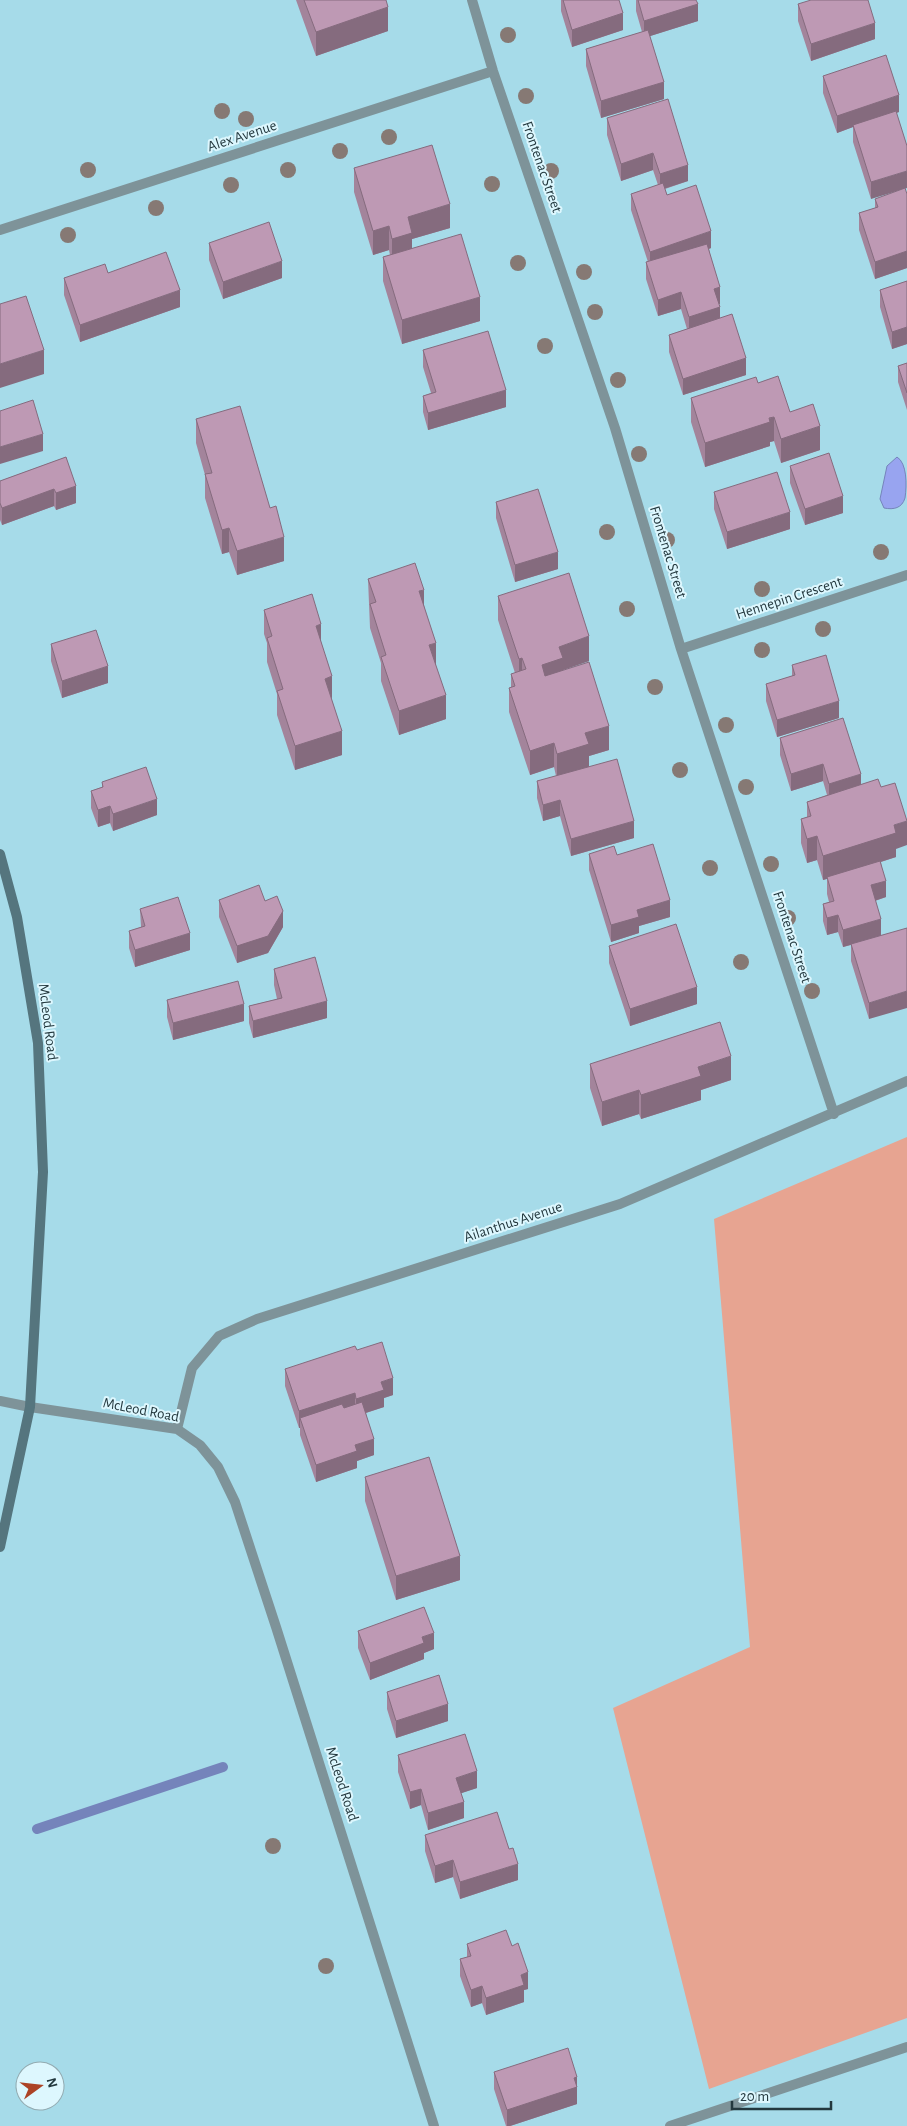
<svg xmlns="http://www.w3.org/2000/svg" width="907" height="2126" font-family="'Alegreya Sans',sans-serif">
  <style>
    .green { fill: #e7a491 }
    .water { fill: #98a4f0; stroke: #7584bb }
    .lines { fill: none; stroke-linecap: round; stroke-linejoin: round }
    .stream { stroke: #7584bb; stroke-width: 10 }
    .service { stroke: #7e9399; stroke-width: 10 }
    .minor { stroke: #7e9399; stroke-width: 10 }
    .secondary { stroke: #55757e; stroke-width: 10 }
    .tree { fill: #867974 }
    .wall { fill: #a3849b }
    .shaded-wall { fill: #856b7e }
    .building { fill: #be99b4; stroke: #856b7e }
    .labels { text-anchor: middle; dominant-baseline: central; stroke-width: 4; stroke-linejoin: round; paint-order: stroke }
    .street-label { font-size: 15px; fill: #23383e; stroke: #ddf7fe }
  </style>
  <rect width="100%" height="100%" fill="#a6dbe9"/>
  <path class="green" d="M907,1137v881l-198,71 -96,-381 137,-61 -36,-428z"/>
  <path class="water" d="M897,457c10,6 10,28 8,41 -3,10 -11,12 -21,10l-4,-9 7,-33z"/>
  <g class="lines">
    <path class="stream" d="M37,1829l186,-62"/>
    <path class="service" d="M670,2126l237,-79"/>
    <path class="minor" d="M472,0l21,71 122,357 66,221 153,465
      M0,230l493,-159
      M681,649l226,-74
      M0,1401l30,6 147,22 23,16 18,22 17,35 41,125 158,499
      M177,1429l15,-61 27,-32 38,-17 363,-115 287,-123"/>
    <path class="secondary" d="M0,854l17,63 21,126 5,129 -13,235 -30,140"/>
  </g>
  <g class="tree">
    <circle cx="508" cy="35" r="8"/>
    <circle cx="526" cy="96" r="8"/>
    <circle cx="222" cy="111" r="8"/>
    <circle cx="246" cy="119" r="8"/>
    <circle cx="389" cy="137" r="8"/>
    <circle cx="340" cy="151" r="8"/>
    <circle cx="88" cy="170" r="8"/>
    <circle cx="288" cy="170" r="8"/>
    <circle cx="551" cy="171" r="8"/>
    <circle cx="492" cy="184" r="8"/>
    <circle cx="231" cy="185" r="8"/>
    <circle cx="156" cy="208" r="8"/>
    <circle cx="68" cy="235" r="8"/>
    <circle cx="518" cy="263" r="8"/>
    <circle cx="584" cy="272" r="8"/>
    <circle cx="595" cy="312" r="8"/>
    <circle cx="545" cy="346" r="8"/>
    <circle cx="618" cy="380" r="8"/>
    <circle cx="639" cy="454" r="8"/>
    <circle cx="607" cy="532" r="8"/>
    <circle cx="667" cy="540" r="8"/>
    <circle cx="881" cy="552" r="8"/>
    <circle cx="762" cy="589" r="8"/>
    <circle cx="627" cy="609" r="8"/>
    <circle cx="823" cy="629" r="8"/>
    <circle cx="762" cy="650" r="8"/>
    <circle cx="655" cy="687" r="8"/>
    <circle cx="726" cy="725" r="8"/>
    <circle cx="680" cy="770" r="8"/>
    <circle cx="746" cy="787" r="8"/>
    <circle cx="771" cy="864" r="8"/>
    <circle cx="710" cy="868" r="8"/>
    <circle cx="788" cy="918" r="8"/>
    <circle cx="741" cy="962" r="8"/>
    <circle cx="812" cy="991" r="8"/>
    <circle cx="273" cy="1846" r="8"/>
    <circle cx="326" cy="1966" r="8"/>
  </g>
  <path class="wall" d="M296,0h90l2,31 -72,25z
    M561,0h58l4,30 -51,17 -11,-36z
    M636,0h60l2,21 -48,15 14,63 -63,19 -15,-52v-17l56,-17 -6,-21z
    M798,4l77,35 -64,22 -13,-40z
    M823,76l76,36 -3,1 -25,86 -18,-57v-15l-16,6 -14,-40z
    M607,118l81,63 -23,8 2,6 44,53 -2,1 11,55h-1l1,14 26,57 -63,20 -14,-43v-17l18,-6 -6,-20 -23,7 -12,-37v-17h2l-17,-52v-16l27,-9 -5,-15 -32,11 -14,-46z
    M354,168l96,60 -38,11v9l68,73 -78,23 -19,-63v-24l7,-2 -1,-5 -16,5 -19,-63z
    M907,194v74l-32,11 -16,-49v-17l16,-5v-9z
    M209,243l73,35 -59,21 -14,-39z
    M108,273l72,34 -100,35 -16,-47v-17z
    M907,281v63l-15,5 -12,-42v-17z
    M423,350l83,57 -78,23 -5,-18v-16l8,-3 -8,-26z
    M907,363v47l-9,-28v-16z
    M758,383l32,29 30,38 -39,13 -7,-22 -4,1v4l-65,21 -14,-45v-24z
    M196,419l88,142 -47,14 -8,-23 -7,2 -17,-56v-23l-9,-32z
    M66,457l10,46 -20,7 -2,-4 -52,19 -2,-5v-39z
    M790,466l53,47 -38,12 -15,-42z
    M714,492l76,37 -63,20 -13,-40z
    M496,502l62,67 -43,13 -19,-64z
    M368,579l56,26 22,114 -47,16 -18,-54v-18l-11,-35z
    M498,596l91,65 -26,9 46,80 -20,6v11l45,71 -63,18 -11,-40 -17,5 -6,-23v-17l19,-5 -2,-9 -24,8 -21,-63v-24l2,-1v-13l4,-1 -17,-53z
    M264,610l57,32 21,113 -47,15 -18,-55v-21l-10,-32v-19l-3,-9z
    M51,644l57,39 -46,15 -11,-37z
    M792,665l47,53 -62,19 -11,-36v-17l26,-8z
    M780,738l81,46 35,65v8l-15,5 5,35 -11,4 -6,118 -18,-58v-16l-8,2 -5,-15 -11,3 -4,-14v-17l6,-2 -2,-8v-15l-4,1 -6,-20 -10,3 -6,-20v-24l6,-2v-15l20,-7 -4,-14 -32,10 -11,-36z
    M102,782l55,33 -44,16 -3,-8 -12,4 -7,-19v-17l11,-4z
    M589,854l28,1 53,62 -31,9v7l-28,9 -22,-72z
    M219,900l46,1 18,26 -15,26 -31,10 -18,-46z
    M140,909l50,41 -55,17 -6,-19v-17l12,-4z
    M609,946l88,58 -67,22 -21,-63z
    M274,969l53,49 -74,20 -4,-15v-17l28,-7 -3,-14z
    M167,1000l77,21 -71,19 -6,-23z
    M590,1064l141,16 -30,10v10l-60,19 -2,-5 -37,12 -12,-38z
    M357,1350l36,45 -9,3v9l-18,6 8,42 -17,6v7l-41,14 -16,-47v-7h-1l-14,-42v-17z
    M365,1477l95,103 -64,20 -31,-99z
    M358,1631l76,18 -10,4v6l-54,21 -12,-32z
    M387,1692l61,29 -52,17 -9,-29z
    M398,1755l79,33 -16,5 3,25 -36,12 -7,-25 -11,4 -12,-37z
    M425,1835l93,45 -58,19 -7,-22 -18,6 -10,-32z
    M467,1944l61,45 -4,1v12l-38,13 -4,-12 -11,4 -11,-31v-17l7,-2z
    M494,2072l83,5v27l-67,22h-4l-12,-37z"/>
  <path class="shaded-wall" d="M698,4v17l-54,17v-17z
    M388,7v24l-72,25v-24z
    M623,13v17l-51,17v-17z
    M875,23v16l-64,22v-17z
    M664,82v17l-63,19v-17z
    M899,95v17l-45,15 -1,-2v2l-16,6v-17z
    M653,153v17l-32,11v-17z
    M688,165v16l-28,9v-16z
    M907,171v17l-36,11v-17z
    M450,204v24l-38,11v18l-20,6v-24l16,-22z
    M389,226v24l-16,5v-24z
    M711,231v17l-61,21v-17z
    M907,251v17l-32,11v-17z
    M282,261v17l-59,21v-17z
    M720,287v17l-6,1v-16z
    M180,290v17l-100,35v-17z
    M681,292v17l-23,7v-16z
    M480,297v24l-78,23v-24z
    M720,307v17l-31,10v-17z
    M907,327v17l-15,5v-17z
    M44,350v24l-44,14v-24z
    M746,358v17l-63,20v-16z
    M506,390v17l-78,23v-17z
    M774,417v24l-4,1v4l-65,21v-24z
    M820,426v24l-39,13v-24z
    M43,434v17l-43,13v-17z
    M76,486v17l-20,7v-17z
    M54,489v17l-52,19v-17z
    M843,496v17l-38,12v-16z
    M790,512v17l-63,20v-17z
    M229,528v24l-7,2v-24z
    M284,537v24l-47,14v-24z
    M558,552v17l-43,13v-17z
    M424,590v24l-5,-23z
    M321,624v24l-5,-22z
    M589,636v25l-26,9v12l-21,7v-24l17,-18z
    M436,643v24l-7,-22z
    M522,658v24l-3,1v-24z
    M108,666v17l-46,15v-17z
    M332,676v24l-7,-21z
    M446,695v24l-47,16v-24z
    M839,701v17l-62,19v-17z
    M609,726v24l-20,6v12l-32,10v-24l28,-21z
    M342,731v24l-47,15v-24z
    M554,743v24l-24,8v-24z
    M823,764v17l-32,10v-17z
    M861,774v17l-32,10v-17z
    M157,799v16l-44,16v-17z
    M560,800v16l-17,5v-16z
    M110,806v17l-12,4v-17z
    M634,821v17l-63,18v-17z
    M907,821v24l-11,4v8l-73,23v-24l71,-31z
    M817,836v24l-10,3v-24z
    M886,881v16l-15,5v-17z
    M670,900v17l-31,9v7l-28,9v-17l26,-15z
    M283,911v16l-15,26 -31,10v-17z
    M838,915v17l-11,3v-17z
    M881,919v17l-38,11v-17z
    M190,933v17l-55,17v-17z
    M697,987v17l-67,22v-17z
    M907,991v17l-38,11v-16z
    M327,1001v17l-74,20v-17z
    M244,1004v17l-71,19v-17z
    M731,1056v24l-30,10v10l-60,19v-24l57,-28z
    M639,1090v24l-37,12v-24z
    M393,1378v17l-9,3v9l-28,9v-17l25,-17z
    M355,1393v17l-55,8v10h-1v-17z
    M374,1439v16l-17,6v7l-41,14v-17l39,-20z
    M460,1556v24l-64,20v-24z
    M434,1633v16l-10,4v6l-54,21v-17l52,-26z
    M448,1704v17l-52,17v-17z
    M477,1771v17l-21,7v-17z
    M421,1789v16l-11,4v-17z
    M464,1802v16l-36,12v-17z
    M453,1860v17l-18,6v-17z
    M518,1864v16l-58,19v-17z
    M528,1972v17l-4,1v12l-38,13v-17l35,-23z
    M482,1986v17l-11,4v-17z
    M577,2077v27l-67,22h-3v-16z"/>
  <path class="building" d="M304,0h82l2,7 -72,25z
    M563,0h56l4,13 -51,17z
    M638,0h58l2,4 -54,17z
    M811,0h57l7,23 -64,21 -13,-40z
    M648,30l16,52 -63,19 -15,-52z
    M886,55l13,40 -62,21 -14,-40z
    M668,99l20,66 -28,9 -7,-21 -32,11 -14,-46z
    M896,111l11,35v25l-36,11 -18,-57z
    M432,145l18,59 -42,13 4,16 -20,6 -3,-13 -16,5 -19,-63z
    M663,183l4,12 29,-10 15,46 -61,21 -19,-58z
    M905,188l2,6v57l-32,11 -16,-49 19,-6 -3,-8z
    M269,222l13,39 -59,21 -14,-39z
    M461,234l19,63 -78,23 -19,-63z
    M707,244l13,43 -6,2 6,18 -31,10 -8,-25 -23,8 -12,-38z
    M166,252l14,38 -100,35 -16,-47 41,-14 3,9z
    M907,281v46l-15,5 -12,-42z
    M26,296l18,54 -44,14v-60z
    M732,314l14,44 -63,21 -14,-44z
    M488,331l18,59 -78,23 -5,-17 13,-4 -13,-42z
    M907,363v30l-9,-27z
    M778,376l12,36 23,-8 7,22 -39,13 -7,-22 -5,1 1,4 -65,21 -14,-45 65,-21 2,6z
    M33,400l10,34 -43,13v-36z
    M240,406l30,102 6,-2 8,31 -47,14 -8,-23 -7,2 -17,-56 7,-1 -16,-54z
    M829,453l14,43 -38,13 -15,-43z
    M66,457l10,29 -20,7 -2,-4 -52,19 -2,-5v-22z
    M777,472l13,40 -63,20 -13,-40z
    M538,489l20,63 -43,13 -19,-63z
    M415,563l9,27 -5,1 17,52 -7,2 17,50 -47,16 -18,-54 5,-2 -16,-51 6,-2 -8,-23z
    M569,573l20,63 -30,11 4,11 -21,7 3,11 44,-14 20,64 -24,7 4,11 -32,10 -3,-11 -24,8 -21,-63 6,-2 -4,-12 15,-5 -4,-11 -3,1 -21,-63z
    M312,594l9,30 -5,2 16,50 -7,3 17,52 -47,15 -18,-55 6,-2 -16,-51 5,-2 -8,-26z
    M96,630l12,36 -46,15 -11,-37z
    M826,655l13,46 -62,19 -11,-36 29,-9 -3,-10z
    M843,718l18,56 -32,10 -6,-20 -32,10 -11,-36z
    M617,759l17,62 -63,18 -11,-39 -17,5 -6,-24z
    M146,767l11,32 -44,15 -3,-8 -12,4 -7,-19 12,-4 -1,-5z
    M878,779l3,8 14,-4 12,38 -13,4 2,8 -73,23 -6,-20 -10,3 -6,-20 10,-3 -4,-14z
    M653,844l17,56 -33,10 2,7 -28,8 -22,-71 25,-8 3,9z
    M880,861l6,20 -15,4 10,34 -38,11 -5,-15 -11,3 -4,-14 11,-3 -7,-24z
    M259,885l6,16 12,-5 6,15 -15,25 -31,10 -18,-46z
    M178,897l12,36 -55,17 -6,-19 16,-5 -5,-17z
    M676,924l21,63 -67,22 -21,-63z
    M907,928v63l-38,12 -18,-59z
    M315,957l12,44 -74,20 -4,-15 33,-8 -8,-29z
    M238,981l6,23 -71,19 -6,-23z
    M720,1022l11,34 -33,11 3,9 -60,19 -2,-5 -37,12 -12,-38z
    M382,1342l11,36 -12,4 3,8 -28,9 -1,-6 -56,18 -14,-42 70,-23 2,4z
    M362,1402l12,37 -19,6 2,6 -41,14 -16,-47 42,-14 2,4z
    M429,1457l31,99 -64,20 -31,-99z
    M424,1607l10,26 -12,4 2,6 -54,20 -12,-32z
    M439,1675l9,29 -52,17 -9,-29z
    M465,1734l12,37 -21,7 8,24 -36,11 -7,-24 -11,3 -12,-37z
    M497,1812l12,37 4,-1 5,16 -58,18 -7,-22 -18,6 -10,-31z
    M506,1930l6,16 6,-3 10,29 -7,3 3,10 -38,13 -4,-12 -11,4 -11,-31 11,-3 -4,-12z
    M568,2048l9,29 -3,1 3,9 -70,23 -13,-38z"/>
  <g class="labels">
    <g class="street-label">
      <text transform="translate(242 136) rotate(-18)">Alex Avenue</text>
      <text transform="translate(542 167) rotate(71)">Frontenac Street</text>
      <text transform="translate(668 552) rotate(73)">Frontenac Street</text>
      <text transform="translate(789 598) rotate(-18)">Hennepin Crescent</text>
      <text transform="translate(792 937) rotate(72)">Frontenac Street</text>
      <text transform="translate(48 1022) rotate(83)">McLeod Road</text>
      <text transform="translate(513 1222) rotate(-18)">Ailanthus Avenue</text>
      <text transform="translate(141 1410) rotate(11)">McLeod Road</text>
      <text transform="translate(342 1784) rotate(72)">McLeod Road</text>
    </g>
  </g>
  <g transform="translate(40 2086) rotate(75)"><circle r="24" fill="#ddf7fe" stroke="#93abb1"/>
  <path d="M0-4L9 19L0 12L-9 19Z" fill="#ac4326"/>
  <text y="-8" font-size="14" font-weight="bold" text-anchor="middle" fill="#23383e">N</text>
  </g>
  <path d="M732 2101v8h99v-8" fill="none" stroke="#23383e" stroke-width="2.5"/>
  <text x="740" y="2101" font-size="15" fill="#23383e" stroke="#ddf7fe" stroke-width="4" paint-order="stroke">20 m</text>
</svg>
